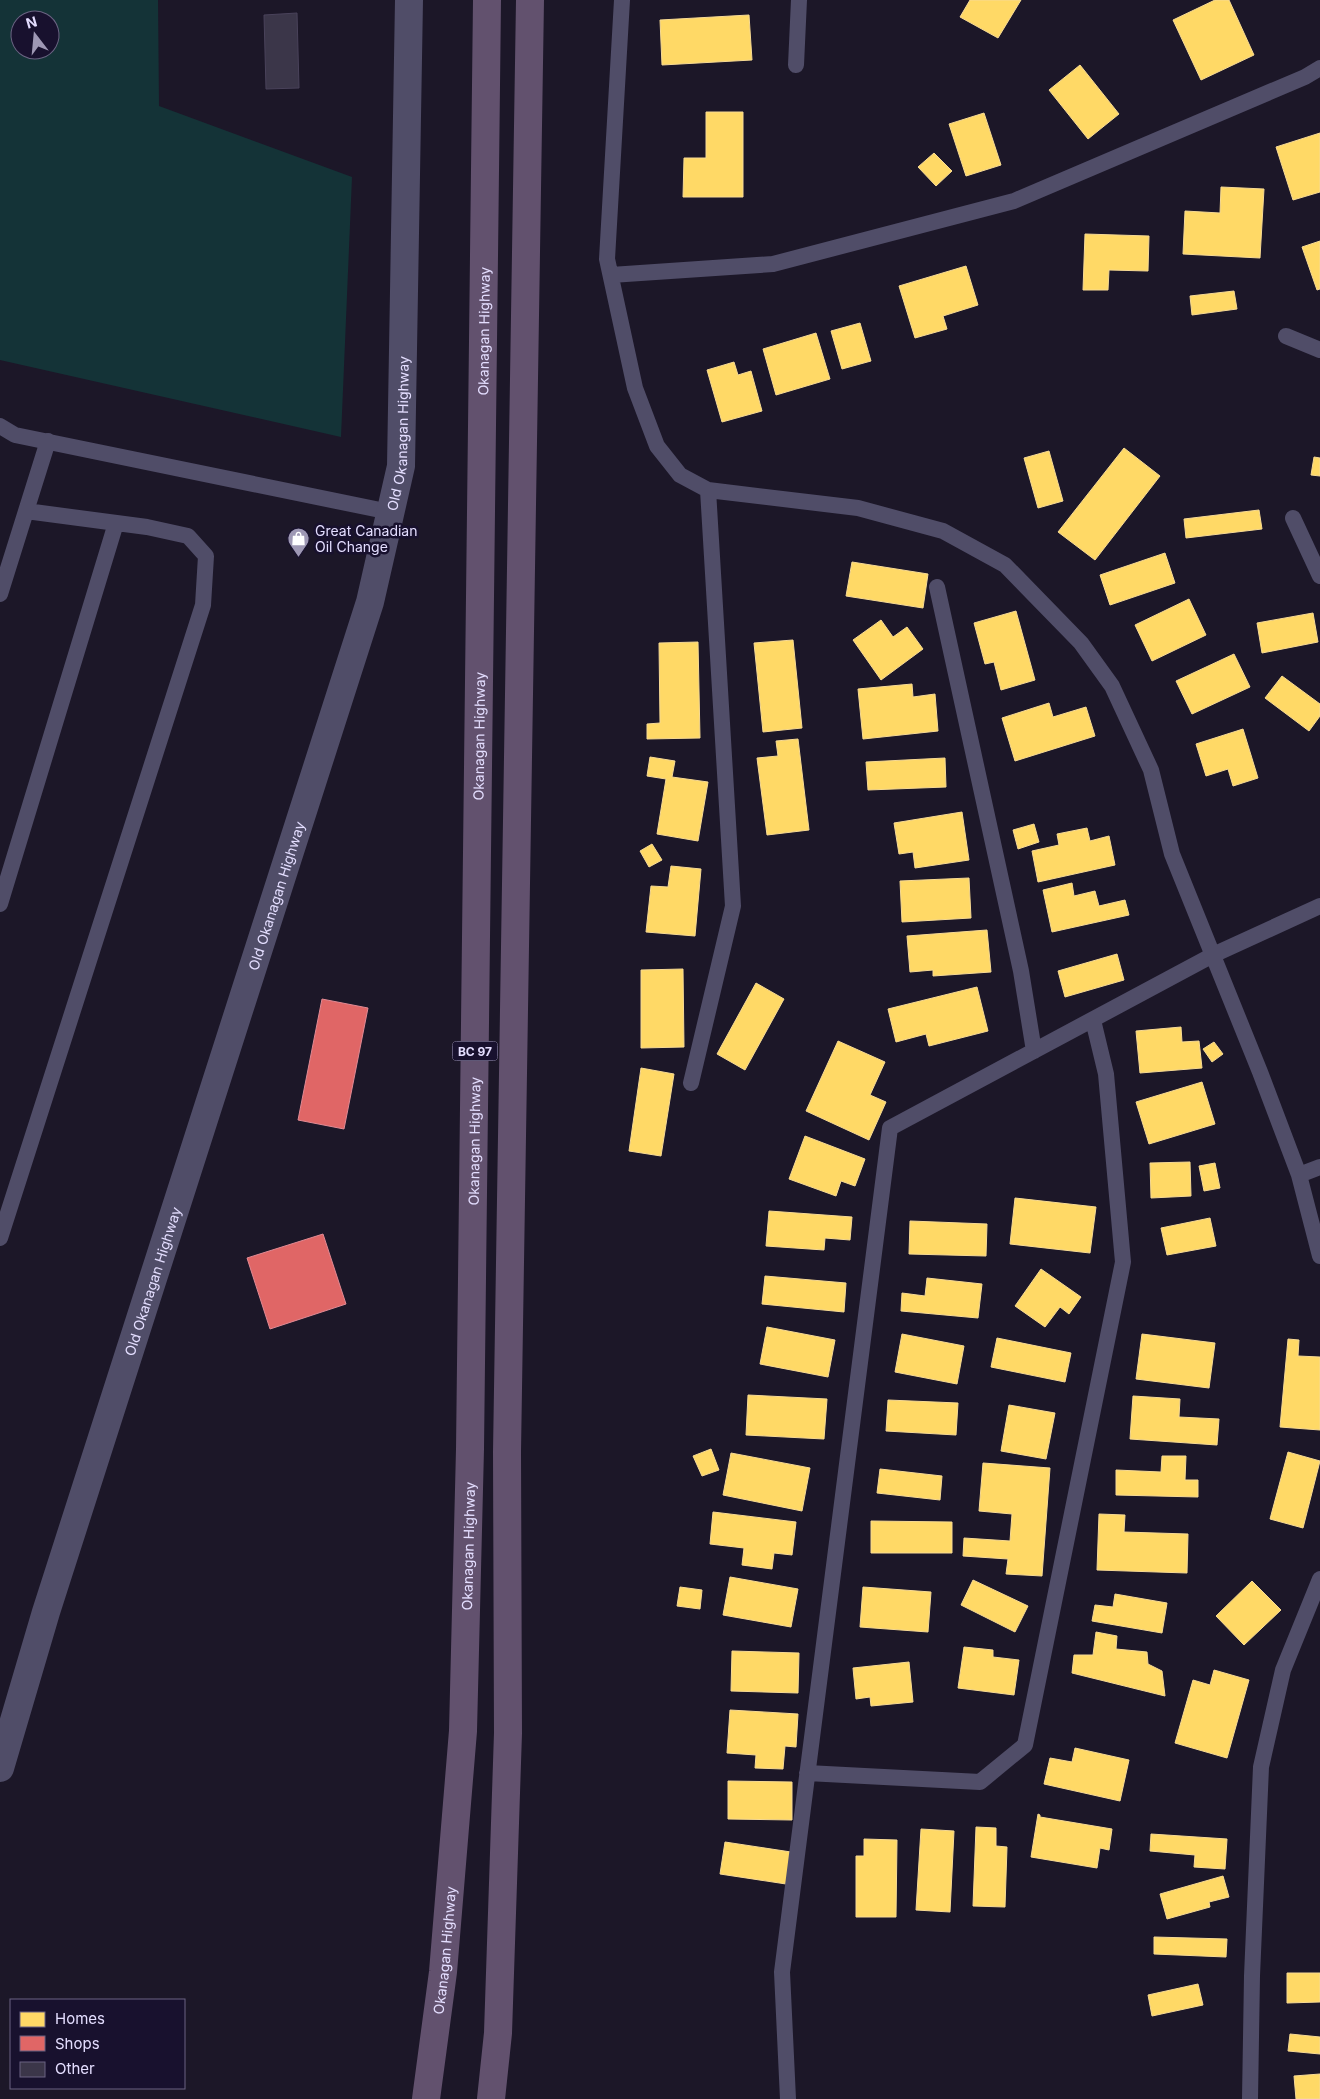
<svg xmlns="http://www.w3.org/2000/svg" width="1320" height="2099" font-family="Inter,sans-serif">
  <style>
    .green { fill: #143337; fill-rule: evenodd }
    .homes { fill: #ffd966; stroke: #f7da94 }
    .shops { fill: #e06666; stroke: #e18a94 }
    .building { fill: #3b3649; stroke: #49425a }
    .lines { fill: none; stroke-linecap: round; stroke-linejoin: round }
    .service { stroke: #504d68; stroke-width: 16 }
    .tertiary { stroke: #504d68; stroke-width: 28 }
    .trunk { stroke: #62516e; stroke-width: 28 }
    .labels { text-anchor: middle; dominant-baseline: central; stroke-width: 5; stroke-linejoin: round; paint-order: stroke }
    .shield { fill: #18112e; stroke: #a7a0c0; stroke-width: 1 }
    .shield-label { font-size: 12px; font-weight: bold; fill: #e4deff }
    .street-label { font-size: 14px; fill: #e4deff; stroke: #18112e }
    .poi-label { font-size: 14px; fill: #e4deff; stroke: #18112e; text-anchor: start }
  </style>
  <rect width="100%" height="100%" fill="#1c1728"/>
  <path class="green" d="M0,0h158l1,106 193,71 -11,260 -341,-77zM20,20h30v30h-30z"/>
  <path class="homes" d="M970,0h51l-23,38 -38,-21z
    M1215,0h14l25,55 -53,25 -28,-60z
    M749,15l3,45 -90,5 -2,-45z
    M1080,65l39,49 -31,25 -39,-49z
    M706,112h37v85h-60l1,-39h22z
    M984,113l17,52 -35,11 -17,-52z
    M1320,133v59l-27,8 -17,-53z
    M934,153l18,18 -16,15 -18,-19z
    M1221,187l43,2 -4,69 -77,-4 2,-43 35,2z
    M1085,234l64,2 -1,35 -39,-1 -1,20h-25z
    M1320,241v48l-3,1 -15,-43z
    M966,266l12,39 -35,11 4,13 -32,9 -16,-52z
    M1234,291l3,18 -45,6 -2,-19z
    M860,323l11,38 -29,8 -11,-38z
    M816,333l14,46 -54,16 -13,-46z
    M734,362l4,13 13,-4 11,40 -40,11 -15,-52z
    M1124,448l36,28 -65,84 -37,-28z
    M1049,451l14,50 -25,7 -14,-50z
    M1314,457l6,1v18l-9,-1z
    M1259,510l3,19 -76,9 -2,-19z
    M1165,553l10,30 -65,22 -10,-30z
    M852,562l76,12 -5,34 -77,-12z
    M1189,599l17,36 -54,26 -17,-36z
    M1016,611l19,69 -34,10 -7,-28 -9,2 -11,-41z
    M1313,613l5,29 -56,11 -5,-30z
    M881,620l12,17 14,-10 16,22 -42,31 -28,-40z
    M793,640l9,88 -39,4 -9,-89z
    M698,642l2,96 -53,1v-15l13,-1 -1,-80z
    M1234,654l16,33 -58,27 -16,-33z
    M1282,676l38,28v12l-11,15 -44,-33z
    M912,684l1,13 22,-3 3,37 -75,8 -5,-50z
    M1049,703l4,14 33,-10 9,29 -80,25 -13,-43z
    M1243,729l15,49 -25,8 -5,-17 -22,7 -10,-32z
    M798,739l11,91 -42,5 -10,-77 21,-2 -2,-15z
    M650,757l25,4 -3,16 36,5 -10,59 -41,-7 9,-55 -19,-3z
    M945,758l1,29 -78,3 -2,-28z
    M962,812l7,48 -54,8 -2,-16 -14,2 -5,-31z
    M1034,824l5,18 -21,7 -5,-19z
    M1087,828l3,13 19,-5 6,29 -77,17 -6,-31 27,-6 -2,-11z
    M652,844l10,16 -13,7 -9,-16z
    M671,866l30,3 -6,67 -49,-4 5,-46 17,1z
    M969,878l2,40 -69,4 -2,-41z
    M1072,883l2,13 21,-5 4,15 26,-6 4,15 -77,17 -9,-42z
    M987,930l4,42 -58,4v-6l-23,2 -3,-36z
    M1117,954l7,26 -59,17 -7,-26z
    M683,969l1,78 -43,1v-78z
    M756,983l28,16 -39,71 -28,-16z
    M977,987l11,44 -59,15 -3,-12 -30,8 -8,-33z
    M1181,1027l1,15 17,-1 3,27 -62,5 -4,-42z
    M838,1041l47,21 -15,33 16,7 -17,38 -63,-29z
    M1214,1042l9,12 -11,8 -9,-13z
    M641,1068l33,6 -13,82 -32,-5z
    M1202,1082l13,42 -66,20 -13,-42z
    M805,1136l60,23 -10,27 -14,-5 -5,15 -47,-17z
    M1190,1162l1,34 -40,2 -1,-35z
    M1215,1163l5,25 -16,3 -5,-25z
    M1015,1198l81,9 -6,46 -80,-9z
    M769,1211l83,6 -2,23 -25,-2 -1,12 -58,-4z
    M1210,1218l6,28 -49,9 -6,-27z
    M910,1221l77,3 -1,32 -77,-2z
    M1041,1269l40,28 -12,17 -9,-7 -15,20 -30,-21z
    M765,1276l81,7 -2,29 -82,-8z
    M927,1278l55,6 -4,34 -77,-7 1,-18 23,3z
    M767,1327l68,13 -7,37 -68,-13z
    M902,1334l62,12 -7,38 -62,-12z
    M1142,1334l73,9 -6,45 -73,-9z
    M997,1338l74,15 -6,29 -74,-15z
    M1288,1339l11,1 -1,16 22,1v73l-40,-3z
    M748,1395l79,4 -3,40 -78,-4z
    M1133,1396l47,3 -1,18 40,2 -2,26 -87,-6z
    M888,1400l70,3 -2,32 -70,-4z
    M1009,1405l46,8 -9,46 -45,-8z
    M711,1449l8,21 -17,6 -9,-20z
    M1288,1452l32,9 -17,67 -33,-9z
    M731,1453l79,15 -8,43 -79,-16z
    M1162,1456h24l-1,24h13v17l-82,-2v-25l45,2z
    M983,1463l67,5 -8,108 -36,-2 2,-15 -45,-3 1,-18 46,3 2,-27 -33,-3z
    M880,1469l62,7 -2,24 -63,-7z
    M713,1512l83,10 -4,33 -18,-2 -2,16 -30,-4 2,-17 -34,-4z
    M1099,1514l26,1 -1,17 64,2 -1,39 -90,-3z
    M871,1521l81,1v31h-81z
    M730,1577l68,12 -7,38 -68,-12z
    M973,1580l55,26 -13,26 -54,-27z
    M1252,1581l29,29 -37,35 -28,-29z
    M680,1587l22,3 -2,19 -23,-3z
    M863,1587l68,5 -3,40 -68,-5z
    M1115,1594l52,9 -5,30 -70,-12 3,-16 18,2z
    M1096,1632l21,4 -1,13 31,3 1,12 14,7 3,25 -93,-23 2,-18h19z
    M964,1647l29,3v7l26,3 -5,35 -56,-7z
    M732,1651l67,2 -1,40 -67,-2z
    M909,1662l4,40 -42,4 -1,-9 -14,2 -3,-31z
    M1214,1670l35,10 -22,78 -52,-15 18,-63 17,5z
    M730,1710l68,4 -2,33 -11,-1 -2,23 -28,-1 1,-13 -29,-2z
    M1075,1748l54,12 -9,41 -76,-17 6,-26 22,4z
    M728,1781l64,1v38l-64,-1z
    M1038,1814l2,1v2l72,12 -3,21 -9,-2 -3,20 -66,-11z
    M976,1827l20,1v18l11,1 -2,60 -32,-1z
    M921,1829l33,2 -4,81 -34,-2z
    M1151,1834l76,5 -2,30 -31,-2 1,-12 -45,-4z
    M864,1839l33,1 -1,77h-40v-61h8z
    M725,1842l66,10 -5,32 -66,-10z
    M1223,1876l6,21 -20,5 1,5 -43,12 -7,-25z
    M1154,1937l73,2 -1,18 -72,-3z
    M1287,1973h33v29l-33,1z
    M1198,1984l5,21 -51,11 -4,-21z
    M1290,2034l30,3v17l-32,-3z
    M1320,2074v25h-24l-2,-23z"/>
  <path class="shops" d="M322,999l46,9 -24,121 -46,-9z
    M323,1234l23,70 -76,25 -23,-71z"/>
  <path class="building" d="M297,13l2,75 -33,1 -2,-74z"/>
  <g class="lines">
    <path class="service" d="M622,0l-15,259 28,129 22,58 23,29 28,15 150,18 85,23 62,34 76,78 31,43 39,84 21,84 88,218 39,103 21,81
      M796,65l3,-65
      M611,275l162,-11 241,-63 291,-124 15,-9
      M1286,336l34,14
      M0,426l15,9 375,77
      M1293,518l27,58
      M937,587l84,384 13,80
      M0,594l48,-153
      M0,904l116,-381
      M691,1083l42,-177 -25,-416
      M1299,1175l21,-8
      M0,1238l203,-633 3,-49 -18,-20 -41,-9 -121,-16
      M807,1773l173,9 45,-37 98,-483 -17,-188 -13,-54
      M788,2099l-6,-127 108,-844 323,-173 107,-49
      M1250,2099l2,-123 9,-209 22,-97 37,-91"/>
    <path class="tertiary" id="s1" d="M0,1768l46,-156 324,-1010 31,-136 8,-466"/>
    <g class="trunk">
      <path id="s2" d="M426,2099l17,-127 20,-241 7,-282 17,-1449"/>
      <path d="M491,2099l7,-66 10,-300 -1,-281 23,-1452"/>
    </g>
  </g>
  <defs>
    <symbol id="shop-pin" viewBox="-11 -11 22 30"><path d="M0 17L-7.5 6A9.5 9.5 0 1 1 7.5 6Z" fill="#9e98b4" stroke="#18112e"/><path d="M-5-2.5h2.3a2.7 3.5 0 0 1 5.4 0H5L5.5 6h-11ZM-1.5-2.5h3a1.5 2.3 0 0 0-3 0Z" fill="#fff"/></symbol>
  </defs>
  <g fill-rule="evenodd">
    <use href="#shop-pin" x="286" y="526" width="25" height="34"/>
  </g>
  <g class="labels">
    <rect class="shield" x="452.5" y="1041.5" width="45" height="19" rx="4"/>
    <g class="shield-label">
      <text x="475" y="1051">BC 97</text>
    </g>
    <g class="street-label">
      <text stroke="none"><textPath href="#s2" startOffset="1770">Okanagan Highway</textPath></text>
      <text stroke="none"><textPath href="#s1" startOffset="1395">Old Okanagan Highway</textPath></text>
      <text stroke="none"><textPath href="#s2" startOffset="1365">Okanagan Highway</textPath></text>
      <text stroke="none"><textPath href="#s1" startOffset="915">Old Okanagan Highway</textPath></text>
      <text stroke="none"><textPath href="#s2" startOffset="960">Okanagan Highway</textPath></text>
      <text stroke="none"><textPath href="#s1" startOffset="510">Old Okanagan Highway</textPath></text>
      <text stroke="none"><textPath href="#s2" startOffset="555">Okanagan Highway</textPath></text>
      <text stroke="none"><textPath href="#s2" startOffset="150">Okanagan Highway</textPath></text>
    </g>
    <g class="poi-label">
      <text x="315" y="530">Great Canadian<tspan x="315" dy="16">Oil Change</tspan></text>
    </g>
  </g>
  <rect x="10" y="1999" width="175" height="90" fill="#18112e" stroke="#6a6382"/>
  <rect x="20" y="2012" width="25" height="15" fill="#ffd966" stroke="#6a6382"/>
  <text x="55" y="2024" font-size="15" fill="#e4deff">Homes</text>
  <rect x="20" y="2036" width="25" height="15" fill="#e06666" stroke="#6a6382"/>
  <text x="55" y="2049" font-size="15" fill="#e4deff">Shops</text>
  <rect x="20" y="2062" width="25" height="15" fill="#3b3649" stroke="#6a6382"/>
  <text x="55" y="2074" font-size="15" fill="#e4deff">Other</text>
  <g transform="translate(35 35) rotate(344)"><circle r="24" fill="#18112e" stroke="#6a6382"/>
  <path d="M0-4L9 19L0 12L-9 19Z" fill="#9e98b4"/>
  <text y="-8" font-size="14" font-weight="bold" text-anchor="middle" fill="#e4deff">N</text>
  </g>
</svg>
